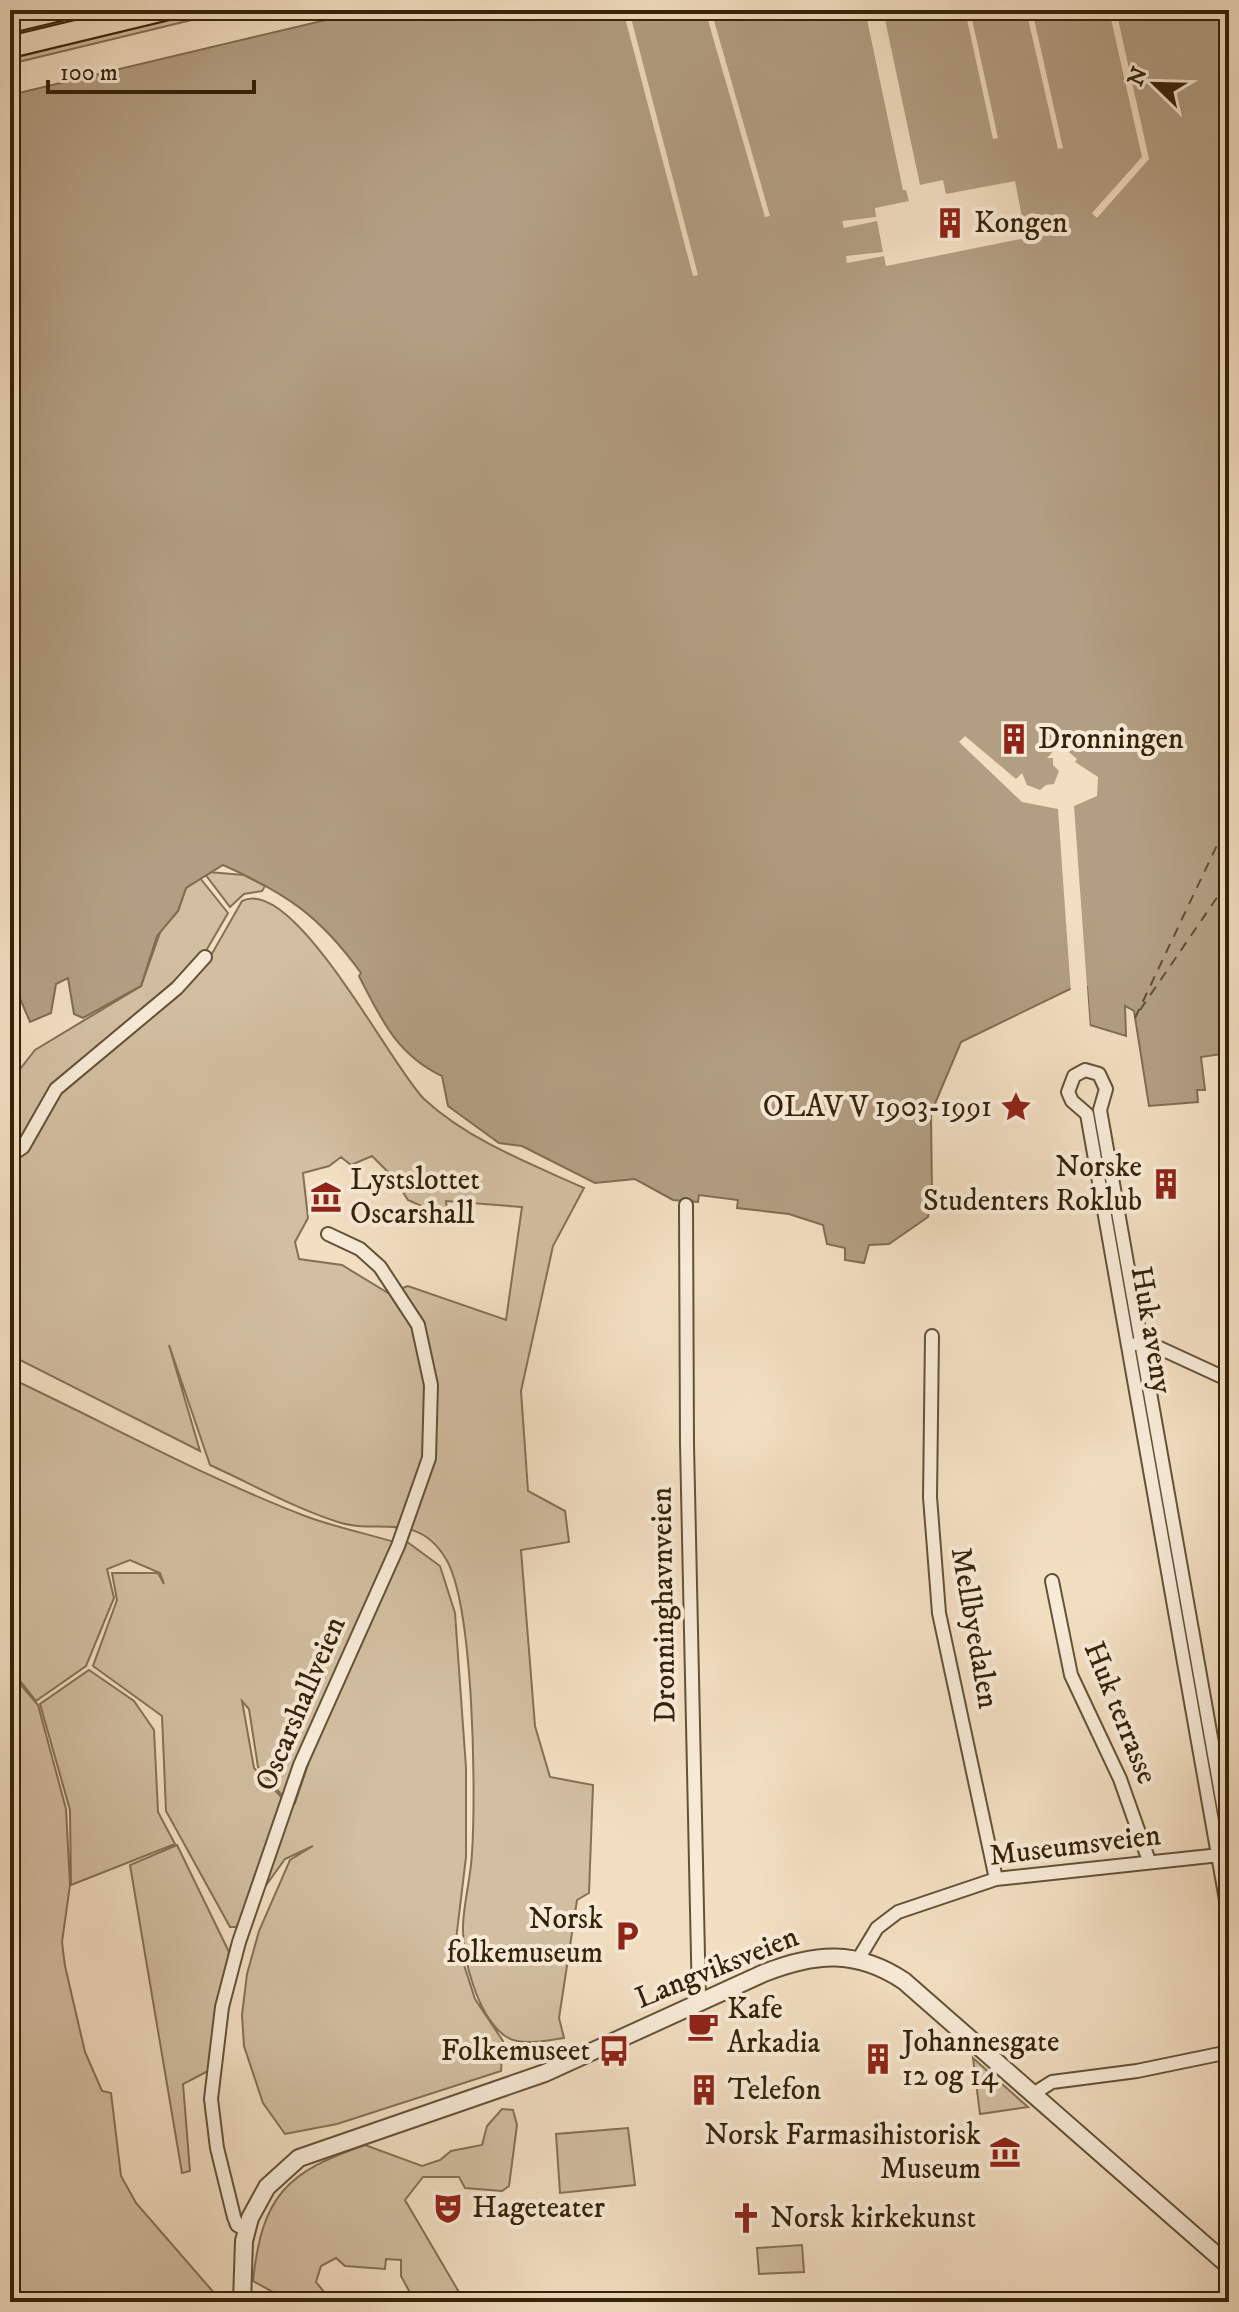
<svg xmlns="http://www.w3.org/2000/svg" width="1239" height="2312" font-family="'IM FELL DW Pica',serif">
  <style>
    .green { fill: #d2bea1; stroke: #847054; stroke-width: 2; fill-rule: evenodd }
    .water { fill: #b29e82; stroke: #806d51; stroke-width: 2 }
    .pier { fill: #f2dec1 }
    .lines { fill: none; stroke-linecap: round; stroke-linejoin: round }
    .ferry { stroke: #614e32; stroke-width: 2; stroke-dasharray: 10 8; stroke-linecap: butt }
    .minor-casing { stroke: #645236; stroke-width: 16 }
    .tertiary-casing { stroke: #645236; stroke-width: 20 }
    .trunk-casing { stroke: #352307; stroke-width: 24 }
    .minor { stroke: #f7ead7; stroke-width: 12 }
    .tertiary { stroke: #f7ead7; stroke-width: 16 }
    .trunk { stroke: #f2dec1; stroke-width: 20 }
    .labels { text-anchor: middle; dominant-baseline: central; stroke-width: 8; stroke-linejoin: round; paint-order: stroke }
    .poi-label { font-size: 30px; fill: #352307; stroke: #f7ead7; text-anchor: start }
    .street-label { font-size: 30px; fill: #352307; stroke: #f7ead7 }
  </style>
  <rect width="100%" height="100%" fill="#f2dec1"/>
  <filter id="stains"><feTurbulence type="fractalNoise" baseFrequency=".0025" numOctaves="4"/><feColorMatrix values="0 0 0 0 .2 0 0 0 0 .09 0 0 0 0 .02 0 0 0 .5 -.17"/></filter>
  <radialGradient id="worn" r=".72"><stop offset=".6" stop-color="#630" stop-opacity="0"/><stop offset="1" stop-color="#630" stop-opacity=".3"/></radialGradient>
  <path class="green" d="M211,10h22l-223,54v-5z
    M208,872l36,3 21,11 -3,5 -18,3 -14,13 -25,-33z
    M200,878l28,35 -25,43 6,3 33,-58c52,-27 150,167 182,198 44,41 107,65 160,89l-31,58 -32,145 7,100 37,20 4,31 -48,8 14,176 15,51 43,8 -4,108 -12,7 -18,118 5,20c-17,2 -43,9 -59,-2 -28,-21 -43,-78 -42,-111 1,-24 8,-48 9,-72 4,-59 2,-247 -26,-294 -29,-49 -70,-24 -108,-37 -44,-14 -86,-38 -128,-57l-41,-120 31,106 -190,-96v-273l25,-32 106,-64 20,-56 17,-19 8,-23zM372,1156l21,21 15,23 40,18 -2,-17 76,6 -16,113 -98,-34 -20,7 -46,-28 -43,-6 -4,-17 13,-24 -5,-45 26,-7 12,-9 10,8z
    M10,1378c98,46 194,99 295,138 29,11 60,17 89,26l-84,185 -25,72 -27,-32 -9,-58 -7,-8 12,67 31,33 10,2 18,-53 93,-209 34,25 15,47 11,155v89l-10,83 19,59 28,42 -2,30 -164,53 -52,10 -22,-31 -19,-57 -2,-31 5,-41 12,-43 31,-71 23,-14 -28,13 -49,68h-6l-64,-116 -4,-95 -69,-50 24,-66 -5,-27h46l6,11 -4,-11 -30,-13 -23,9 7,29 -28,68 -50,35 -26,-33z
    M89,1670l45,31 20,29 4,82 17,32 -104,41 -1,-75 -30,-106z
    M10,1672l28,33 28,104 4,76 -8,57 3,24 20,86 17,39 9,2 10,83 15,27 86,99h-212z
    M177,1845l52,107 -21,119 -25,13 7,87 -8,2 -52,-308z
    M973,2058l55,49 -48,7z
    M502,2109l11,1 4,15 -8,61 -7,5 -37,-3 -6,-11h-36l-18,23 58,99 41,3h-89l-14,-26v-16l-15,-1 -1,10 -40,-3 -9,-8 -15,8 -5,16 16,20h-60l1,-10 -20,-11c9,-85 33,-109 112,-136l57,21 18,-6 11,-9 31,-6 5,-19z
    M628,2128l7,57 -75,8 -4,-59z
    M802,2245l2,27 -45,2 -2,-26z"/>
  <path class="water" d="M368,10h861v1043l-28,4 4,33h-8l1,12 -49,4 -15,-95 -9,-5 1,30 -36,-11 -3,-38 -17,2 -109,53 -30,71 1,82 -4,22 -39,27 -20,1 -5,18 -19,-3v-12l-18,-4 -4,-19 -34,-11 -52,-6 1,-8 -39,-5 -1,7 -25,-2 -38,-21 -40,4 -73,-37 -23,-3 -51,-37 -6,-30c-45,-21 -61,-57 -83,-100l2,-3c-41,-57 -75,-80 -138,-108l-37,23 -8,23 -21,25 -16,50 -58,32 -9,-4 -6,-36 -12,6 -5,29 -21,9 -20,-47v-880z"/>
  <path class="pier" d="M623,10h6l69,265 -5,1z
    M705,10h6l59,206 -5,1z
    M865,10h18l37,175 23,-5 3,14 69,-13 11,57 -140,28 -2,-10 -37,7 -1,-7 37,-4 -6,-31 -33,7 -2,-7 34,-4 -1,-9 34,-7 -3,-11h-3z
    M965,10h5l28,128 -5,1z
    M1026,10h6l31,138 -5,1z
    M1109,10h7l33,149 -52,59 -5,-5 50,-56z
    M1059,736l5,12 13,11 -2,3 23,15 -1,19 -23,10 16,223 -4,-3 -3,-35 -12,2 -13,-184 -36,-7 -63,-60 6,-6 51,43 6,-6 5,12 13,5 6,-5 8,-1 5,-13 -6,-6v-7h-6l14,-15z"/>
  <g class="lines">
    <path class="ferry" d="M1140,1010l89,-130
      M1135,1018l94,-198"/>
    <defs>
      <path id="minor" d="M10,1156l13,-9 33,-58 121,-101 28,-31
        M686,1205l1,239 12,559
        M932,1336l-2,161 9,116 57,266
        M1136,1344l17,1 76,35
        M1052,1581l19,94 49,104 29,82
        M1229,1839l-129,-729 6,-21 -7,-15 -14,-4 -11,6 -6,16 4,9 15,13 142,803
        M859,1958l18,-30 21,-16 98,-33 233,-25
        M1033,2094l19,-12 85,-11 92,-19
        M246,2230l-9,-5 -3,-8 -17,-69 -6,-49 11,-92 17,-65 61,-177 98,-219 31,-88 2,-73 -13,-60 -38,-58 -20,-18 -32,-15"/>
      <path id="tertiary" d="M242,2302l2,-61 6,-23 17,-31 32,-29 246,-85 219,-100c51,-20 92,-24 140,8l325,285"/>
      <path id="trunk" d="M10,22l50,-12
        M10,47l154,-37"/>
    </defs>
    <use href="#minor" class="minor-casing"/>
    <use href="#tertiary" class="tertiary-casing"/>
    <use href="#trunk" class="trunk-casing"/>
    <use href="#minor" class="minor"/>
    <use href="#tertiary" class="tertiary"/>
    <use href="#trunk" class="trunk"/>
  </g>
  <defs>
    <symbol id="building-bare" viewBox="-9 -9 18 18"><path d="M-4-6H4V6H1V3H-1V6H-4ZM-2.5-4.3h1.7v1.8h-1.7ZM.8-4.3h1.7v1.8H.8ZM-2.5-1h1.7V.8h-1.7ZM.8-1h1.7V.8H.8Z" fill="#8f2418" stroke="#f7ead7" stroke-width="2.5" paint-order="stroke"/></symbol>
    <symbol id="sight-bare" viewBox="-9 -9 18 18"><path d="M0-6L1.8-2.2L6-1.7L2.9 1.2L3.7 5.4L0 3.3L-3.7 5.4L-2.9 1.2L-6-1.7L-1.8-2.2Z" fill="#8f2418" stroke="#f7ead7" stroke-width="2.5" paint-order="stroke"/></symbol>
    <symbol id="museum-bare" viewBox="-9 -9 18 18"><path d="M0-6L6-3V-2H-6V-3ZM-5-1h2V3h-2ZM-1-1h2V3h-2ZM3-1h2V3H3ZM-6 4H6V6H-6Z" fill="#8f2418" stroke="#f7ead7" stroke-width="2.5" paint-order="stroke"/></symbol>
    <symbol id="parking-bare" viewBox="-9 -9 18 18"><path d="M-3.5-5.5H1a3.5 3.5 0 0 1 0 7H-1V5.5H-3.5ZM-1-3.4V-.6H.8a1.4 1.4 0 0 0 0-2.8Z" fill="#8f2418" stroke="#f7ead7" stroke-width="2.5" paint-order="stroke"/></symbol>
    <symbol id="cafe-bare" viewBox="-9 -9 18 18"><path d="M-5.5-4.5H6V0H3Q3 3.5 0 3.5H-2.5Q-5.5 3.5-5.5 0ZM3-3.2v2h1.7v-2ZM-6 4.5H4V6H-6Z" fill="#8f2418" stroke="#f7ead7" stroke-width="2.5" paint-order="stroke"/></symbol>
    <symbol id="bus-bare" viewBox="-9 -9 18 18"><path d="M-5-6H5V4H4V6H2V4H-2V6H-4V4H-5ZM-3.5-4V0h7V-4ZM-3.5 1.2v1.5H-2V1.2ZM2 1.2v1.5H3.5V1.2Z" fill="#8f2418" stroke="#f7ead7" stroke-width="2.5" paint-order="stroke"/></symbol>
    <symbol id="theatre-bare" viewBox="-9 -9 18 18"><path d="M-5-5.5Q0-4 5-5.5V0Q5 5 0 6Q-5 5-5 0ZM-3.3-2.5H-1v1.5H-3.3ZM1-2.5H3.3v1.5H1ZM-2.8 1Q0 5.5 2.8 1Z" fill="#8f2418" stroke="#f7ead7" stroke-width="2.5" paint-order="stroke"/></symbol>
    <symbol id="church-bare" viewBox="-9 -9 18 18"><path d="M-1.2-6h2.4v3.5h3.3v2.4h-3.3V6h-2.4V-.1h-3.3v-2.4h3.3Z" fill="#8f2418" stroke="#f7ead7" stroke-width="2.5" paint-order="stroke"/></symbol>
  </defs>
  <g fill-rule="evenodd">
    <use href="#building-bare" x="928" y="201" width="44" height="44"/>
    <use href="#building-bare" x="992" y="717" width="44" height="44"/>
    <use href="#sight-bare" x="994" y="1085" width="44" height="44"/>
    <use href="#building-bare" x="1144" y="1162" width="44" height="44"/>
    <use href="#museum-bare" x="304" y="1175" width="44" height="44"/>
    <use href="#parking-bare" x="605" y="1914" width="44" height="44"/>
    <use href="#cafe-bare" x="681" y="2004" width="44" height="44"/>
    <use href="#bus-bare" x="592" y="2029" width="44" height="44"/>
    <use href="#building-bare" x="856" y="2037" width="44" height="44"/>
    <use href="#building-bare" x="682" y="2068" width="44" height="44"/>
    <use href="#museum-bare" x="983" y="2130" width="44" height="44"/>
    <use href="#theatre-bare" x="426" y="2186" width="44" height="44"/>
    <use href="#church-bare" x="724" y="2196" width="44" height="44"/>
  </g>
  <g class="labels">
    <g class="poi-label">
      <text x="974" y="223">Kongen</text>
      <text x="1038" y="739">Dronningen</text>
      <text x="992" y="1107" text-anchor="end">OLAV V 1903-1991</text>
      <text x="1142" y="1167" text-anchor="end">Norske<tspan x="1142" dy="34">Studenters Roklub</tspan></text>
      <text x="350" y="1180">Lystslottet<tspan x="350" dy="34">Oscarshall</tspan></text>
      <text x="603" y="1919" text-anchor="end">Norsk<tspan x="603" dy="34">folkemuseum</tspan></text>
      <text x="727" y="2009">Kafe<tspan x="727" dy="34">Arkadia</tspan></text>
      <text x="902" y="2042">Johannesgate<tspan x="902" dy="34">12 og 14</tspan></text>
      <text x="590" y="2051" text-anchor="end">Folkemuseet</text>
      <text x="728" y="2090">Telefon</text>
      <text x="981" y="2135" text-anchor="end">Norsk Farmasihistorisk<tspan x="981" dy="34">Museum</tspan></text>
      <text x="472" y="2208">Hageteater</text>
      <text x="770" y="2218">Norsk kirkekunst</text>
    </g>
    <g class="street-label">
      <text transform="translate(1151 1330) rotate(80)">Huk aveny</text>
      <text transform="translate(664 1605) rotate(-91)">Dronninghavnveien</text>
      <text transform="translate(974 1628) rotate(80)">Mellbyedalen</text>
      <text transform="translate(301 1704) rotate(-67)">Oscarshallveien</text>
      <text transform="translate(1120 1713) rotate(68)">Huk terrasse</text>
      <text transform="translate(1075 1846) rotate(-7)">Museumsveien</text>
      <text transform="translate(717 1968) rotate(-22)">Langviksveien</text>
    </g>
  </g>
  <rect width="1239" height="2312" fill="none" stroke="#f2dec1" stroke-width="40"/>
  <rect x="12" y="12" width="1215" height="2288" fill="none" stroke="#352307" stroke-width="4"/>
  <rect x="20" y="20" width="1199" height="2272" fill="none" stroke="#352307" stroke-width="2"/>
  <g transform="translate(1155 84) rotate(293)" stroke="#f7ead7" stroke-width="6" paint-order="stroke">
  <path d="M0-6L14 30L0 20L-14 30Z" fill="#352307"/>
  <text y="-12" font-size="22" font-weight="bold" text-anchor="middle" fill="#352307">N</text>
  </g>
  <path d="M48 80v12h206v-12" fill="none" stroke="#352307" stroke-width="4"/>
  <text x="60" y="80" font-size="24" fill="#352307" stroke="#f7ead7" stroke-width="6" paint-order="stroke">100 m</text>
  <rect width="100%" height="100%" filter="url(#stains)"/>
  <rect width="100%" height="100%" fill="url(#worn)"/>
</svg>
